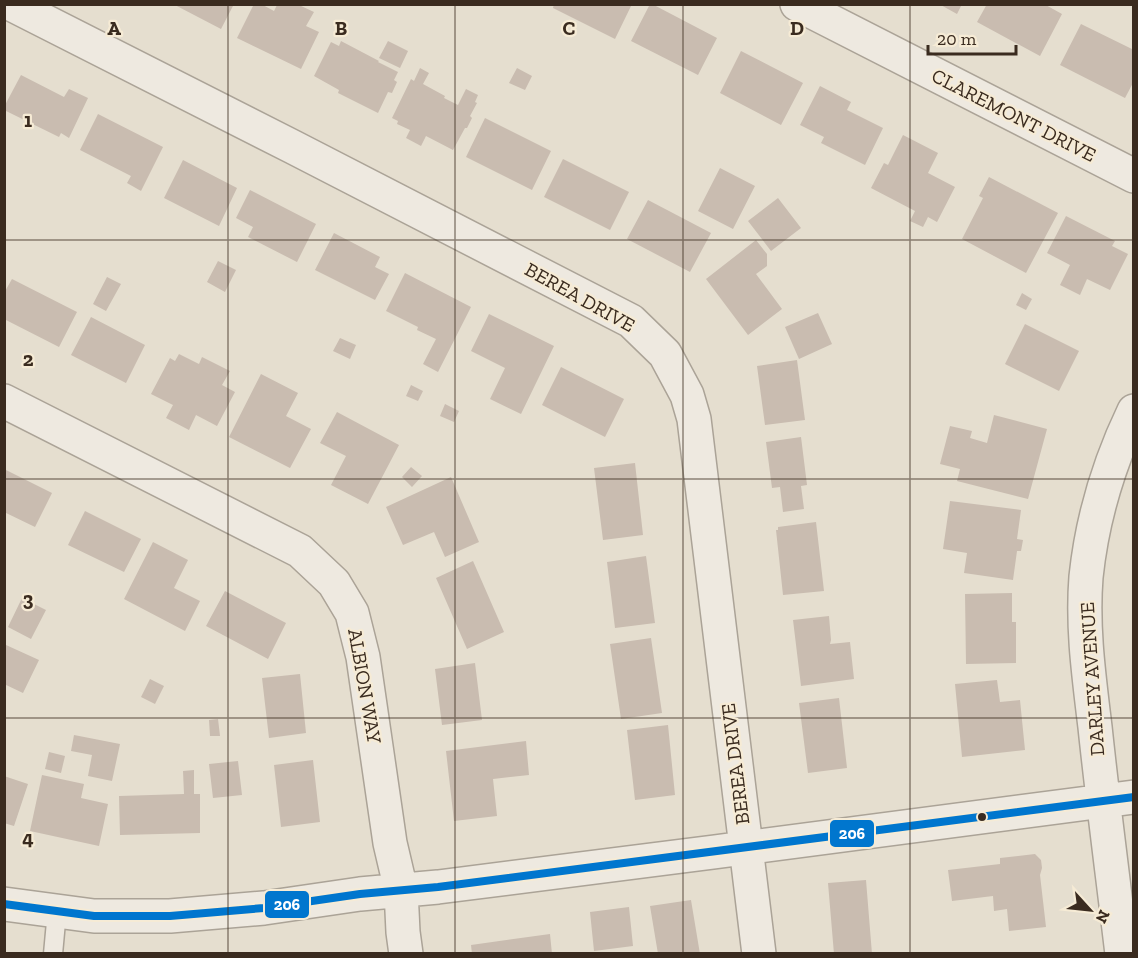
<svg xmlns="http://www.w3.org/2000/svg" width="1138" height="958" font-family="'Zilla Slab',serif">
  <style>
    .building { fill: #c9bcb0 }
    .lines { fill: none; stroke-linecap: round; stroke-linejoin: round }
    .lane-casing { stroke: #aba397; stroke-width: 21 }
    .street-casing { stroke: #aba397; stroke-width: 36 }
    .lane { stroke: #eee9e0; stroke-width: 18 }
    .street { stroke: #eee9e0; stroke-width: 33 }
    .bus-1-casing { stroke: #f6ebd5; stroke-width: 12 }
    .bus-1 { stroke: #0076ce; stroke-width: 8 }
    .grid { fill: none; stroke: #3a2b1f; stroke-width: 1.5; stroke-opacity: 0.55 }
    .bus-dot { fill: #3a2b1f; stroke: #f6ebd5; stroke-width: 2 }
    .labels { text-anchor: middle; dominant-baseline: central; stroke-width: 4.5; stroke-linejoin: round; paint-order: stroke }
    .street-label { font-size: 20px; fill: #3a2b1f; stroke: #f6ebd5 }
    .grid-label { font-size: 20px; text-anchor: middle; font-weight: bold; fill: #3a2b1f; stroke: #f6ebd5; stroke-width: 4.5; stroke-linejoin: round; paint-order: stroke }
    .line-badge { stroke: #f6ebd5; stroke-width: 2 }
    .badge-label { font-size: 16px; text-anchor: middle; font-weight: bold; fill: #fff }
  </style>
  <rect width="100%" height="100%" fill="#e5decf"/>
  <path class="building" d="M173,4h61l-13,25z
    M254,4h7l13,7 3,-6h22l15,7 -8,14 13,6 -18,37 -64,-31z
    M554,4h78l-17,35 -62,-31z
    M650,4h2l65,34 -19,37 -67,-34z
    M939,4h23l-5,10z
    M987,4h57l18,10 -22,42 -63,-34z
    M1081,24l53,26v31l-9,17 -65,-33z
    M341,41l38,20 -1,1 20,10 -4,8 3,2 -5,11 -4,-1 -10,21 -40,-20 1,-3 -25,-14 17,-34 8,4z
    M388,41l20,10 -8,17 -21,-10z
    M741,51l62,32 -22,42 -61,-32z
    M420,68l9,5 -6,11 22,12 -1,2 14,7 8,-16 12,6 -3,7 2,1 -7,13 2,2 -5,10h-2l-12,22 -27,-14 -5,10 -15,-8 4,-8 -13,-6 1,-3 -6,-3 19,-39 3,2z
    M517,68l15,8 -7,14 -16,-7z
    M21,75l43,22 5,-8 19,9 -19,40 -8,-5 -2,4 -55,-27v-3z
    M820,86l31,16 -4,8 36,18 -18,37 -44,-22 3,-6 -24,-12z
    M98,114l65,33 -22,44 -14,-8 4,-7 -51,-26z
    M485,118l66,33 -19,39 -66,-33z
    M903,135l35,18 -10,20 27,14 -18,35 -9,-5 -5,10 -13,-6 5,-10 -44,-23 13,-25 4,2z
    M563,159l66,33 -19,38 -66,-33z
    M183,160l54,28 -18,38 -55,-28z
    M720,168l35,18 -22,43 -35,-18z
    M989,177l69,36 -32,60 -64,-34 21,-41 -4,-2z
    M250,190l66,34 -19,38 -49,-25 5,-10 -17,-9z
    M778,198l23,30 -30,23 -23,-30z
    M648,200l63,33 -21,39 -63,-33z
    M1066,216l49,25 -3,5 16,8 -18,36 -23,-11 -7,16 -20,-10 10,-20 -23,-12z
    M334,233l46,24 -5,10 14,7 -14,26 -60,-30z
    M756,240l11,14v12l-11,8 26,35 -34,26 -42,-56z
    M218,261l18,9 -11,22 -18,-10z
    M405,273l66,34 -33,65 -15,-8 13,-25 -19,-9 1,-3 -32,-16z
    M107,277l14,7 -15,27 -13,-7z
    M12,279l65,33 -18,35 -55,-28v-26z
    M1022,293l10,6 -6,11 -10,-5z
    M818,313l14,31 -33,15 -14,-32z
    M489,314l65,32 -33,68 -31,-15 15,-31 -34,-17z
    M91,317l54,28 -19,38 -55,-28z
    M1025,324l54,27 -20,40 -54,-27z
    M340,338l16,7 -6,14 -17,-8z
    M179,354l20,10 3,-7 28,14 -8,14 13,7 -18,34 -21,-11 -7,15 -23,-12 7,-13 -22,-11 19,-36 5,3z
    M797,360l8,60 -40,5 -8,-59z
    M561,367l63,32 -19,38 -63,-32z
    M261,374l37,19 -12,23 25,13 -21,39 -61,-31z
    M411,385l12,6 -5,10 -12,-5z
    M445,404l14,7 -5,11 -14,-6z
    M337,412l62,33 -31,59 -37,-19 15,-29 -26,-13z
    M994,415l53,14 -19,70 -71,-18 3,-12 -20,-5 10,-38 22,5 -2,7 17,5z
    M801,437l6,48 -6,1 3,23 -21,3 -3,-25 -8,1 -6,-46z
    M635,463l8,72 -40,5 -9,-72z
    M411,467l11,9 -10,11 -10,-10z
    M4,469l48,24 -17,34 -31,-15z
    M451,477l28,65 -34,15 -11,-25 -31,13 -17,-38z
    M950,501l71,9 -4,29 6,1 -2,11h-4l-4,29 -49,-7 3,-20 -24,-4z
    M85,511l56,28 -17,33 -56,-27z
    M816,522l8,69 -41,4 -7,-65h2v-3z
    M153,542l35,18 -14,28 26,13 -15,30 -61,-32z
    M646,556l9,67 -40,5 -8,-66z
    M473,561l31,71 -37,17 -31,-71z
    M225,591l61,32 -18,36 -62,-33z
    M1012,593v29h4v41l-50,1 -1,-70z
    M22,598l24,12 -15,29 -23,-12z
    M829,616l2,24 -1,4 20,-2 4,37 -53,7 -8,-66z
    M651,638l11,75 -41,6 -11,-75z
    M6,645l33,15 -16,33 -19,-9v-37z
    M475,663l7,57 -40,5 -7,-56z
    M300,674l6,59 -37,5 -7,-60z
    M150,679l14,7 -9,18 -14,-7z
    M997,680l3,22 20,-2 5,50 -63,7 -7,-73z
    M839,698l8,70 -39,5 -9,-70z
    M218,719l2,17h-10l-1,-16z
    M668,725l7,70 -40,5 -8,-70z
    M74,735l46,9 -8,37 -24,-5 4,-21 -21,-4z
    M526,741l3,34 -36,4 4,37 -43,5 -8,-70z
    M49,752l16,4 -4,17 -16,-4z
    M313,760l7,62 -39,5 -7,-62z
    M238,761l4,34 -29,3 -4,-34z
    M194,770v24h6v39l-80,2 -1,-39 65,-2 -1,-23z
    M42,775l42,9 -3,14 27,6 -9,42 -69,-15z
    M4,776l24,8 -14,42 -10,-3z
    M1035,854l6,6 1,8 -2,7 6,52 -37,4 -2,-22 -13,2 -1,-15 -41,5 -4,-31 52,-6v-6z
    M866,880l6,74h-38l-6,-71z
    M691,900l9,54h-42l-8,-48z
    M629,907l4,39 -39,5 -4,-39z
    M550,934l2,20h-80l-1,-9z"/>
  <g class="lines">
    <defs>
      <path id="lane" d="M53,954l4,-43"/>
      <path id="street" d="M11,4l282,143 338,174 34,33 22,41 7,24 65,535
        M797,4l337,172
        M4,401l296,150 34,32 18,30 11,44 27,186 11,47 2,42 3,22
        M4,904l90,12h76l94,-8 96,-14 78,-7 276,-35 420,-55
        M1122,954c-9,-76 -19,-151 -27,-227 -6,-50 -13,-99 -9,-150 6,-57 23,-114 48,-166"/>
    </defs>
    <use href="#lane" class="lane-casing"/>
    <use href="#street" class="street-casing"/>
    <use href="#lane" class="lane"/>
    <use href="#street" class="street"/>
    <defs>
      <path id="bus-1" d="M4,904l90,12h76l94,-8 96,-14 78,-7 696,-90"/>
    </defs>
    <use href="#bus-1" class="bus-1-casing"/>
    <use href="#bus-1" class="bus-1"/>
  </g>
  <path class="grid" d="M228,4v950M455,4v950M683,4v950M910,4v950M4,240h1130M4,479h1130M4,718h1130"/>
  <circle class="bus-dot" cx="982" cy="817" r="5"/>
  <g class="labels">
    <g class="street-label">
      <text transform="translate(1014 115) rotate(27)">CLAREMONT DRIVE</text>
      <text transform="translate(580 297) rotate(29)">BEREA DRIVE</text>
      <text transform="translate(1092 679) rotate(-94)">DARLEY AVENUE</text>
      <text transform="translate(365 686) rotate(80)">ALBION WAY</text>
      <text transform="translate(735 764) rotate(-97)">BEREA DRIVE</text>
    </g>
  </g>
  <g class="grid-label">
    <text x="114" y="35">A</text>
    <text x="341" y="35">B</text>
    <text x="569" y="35">C</text>
    <text x="797" y="35">D</text>
    <text x="28" y="127">1</text>
    <text x="28" y="366">2</text>
    <text x="28" y="606">3</text>
    <text x="28" y="845">4</text>
  </g>
  <g class="line-badge">
    <rect x="829" y="819" width="46" height="29" rx="6" fill="#0076ce"/>
    <rect x="264" y="890" width="46" height="29" rx="6" fill="#0076ce"/>
  </g>
  <g class="badge-label">
    <text x="852" y="839">206</text>
    <text x="287" y="910">206</text>
  </g>
  <rect width="1138" height="958" fill="none" stroke="#3a2b1f" stroke-width="12"/>
  <g transform="translate(1090 910) rotate(117)" stroke="#f6ebd5" stroke-width="4.5" paint-order="stroke">
  <path d="M0-4.5L10 22L0 15L-10 22Z" fill="#3a2b1f"/>
  <text y="-9" font-size="16" font-weight="bold" text-anchor="middle" fill="#3a2b1f">N</text>
  </g>
  <path d="M928 45v9h88v-9" fill="none" stroke="#3a2b1f" stroke-width="3"/>
  <text x="937" y="45" font-size="18" fill="#3a2b1f" stroke="#f6ebd5" stroke-width="4.5" paint-order="stroke">20 m</text>
</svg>
